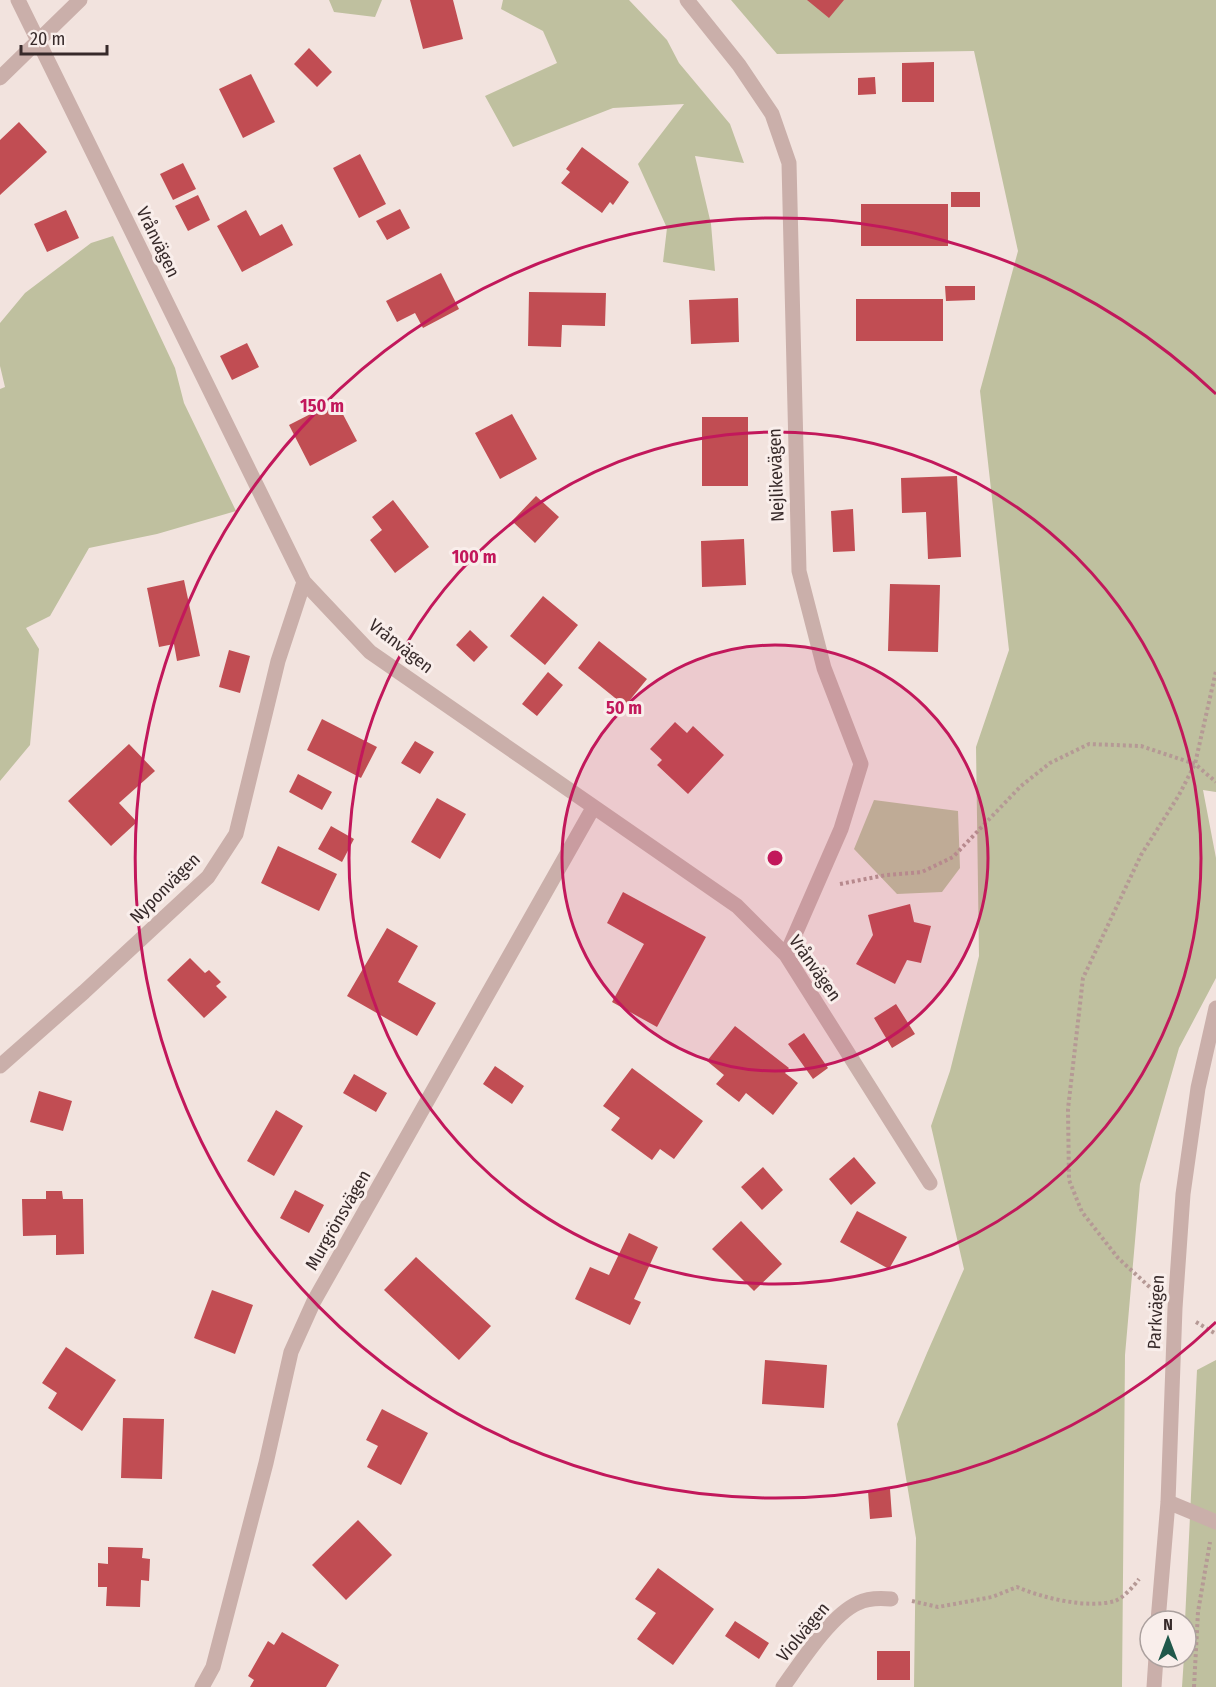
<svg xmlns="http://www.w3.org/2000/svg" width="1216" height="1687" font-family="'Fira Sans Condensed',sans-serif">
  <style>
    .green { fill: #bfc09f }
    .building { fill: #c14d53 }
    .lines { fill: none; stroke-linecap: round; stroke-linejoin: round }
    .path { stroke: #b59995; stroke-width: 4; stroke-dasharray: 3 3; stroke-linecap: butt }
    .minor { stroke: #caafaa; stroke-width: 15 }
    .ring { fill: none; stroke: #c2185b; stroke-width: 3 }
    .labels { text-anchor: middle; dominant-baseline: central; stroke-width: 6; stroke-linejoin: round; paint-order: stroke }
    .street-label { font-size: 18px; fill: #372a2a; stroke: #f9eeeb }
    .centre { fill: #c2185b; stroke: #f9eeeb; stroke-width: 3 }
    .ring-label { font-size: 18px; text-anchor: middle; font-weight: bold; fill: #c2185b; stroke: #f9eeeb; stroke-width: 6; stroke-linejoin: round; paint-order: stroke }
  </style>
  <rect width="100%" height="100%" fill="#f2e3de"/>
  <path class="green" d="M329,0h53l-7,17 -41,-5z
    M503,0h126l38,40 12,23 51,61 14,39 -49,-7 16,68 4,47 -52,-9 4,-34 -29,-64 46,-60 -71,4 -100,39 -28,-51 72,-33 -14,-32 -42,-22z
    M731,0h485v792l-13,-2 13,68v120l-37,70 -39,136 -15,171 -3,332h-208l2,-149 -19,-114 30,-71 37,-84 -33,-143 19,-55 29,-115 -3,-209 33,-97 -29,-259 38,-140 -44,-200 -197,3z
    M113,236l62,132 9,35 52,108 -79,23 -68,14 -39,68 -24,12 13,21 -9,96 -30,36v-392l5,-2 -5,-21v-43l25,-30 66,-50z
    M874,800l84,11 2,57 -18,24 -45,2 -43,-45z
    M1216,1360v327h-34l2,-30h2l-1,-36 12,-251z"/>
  <path class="building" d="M410,0h43l10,39 -40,10z
    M807,0h37l-15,18z
    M309,48l23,24 -15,15 -23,-23z
    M934,62v40h-32v-39z
    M251,74l24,48 -32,16 -24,-49z
    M875,77l1,17 -18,1v-17z
    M19,122l28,30 -47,43v-55z
    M582,147l47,35 -16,23 -3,-3 -8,11 -41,-30 9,-11 -4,-3z
    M360,154l26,50 -27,14 -26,-50z
    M183,163l13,26 -23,11 -13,-26z
    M951,192h29v15h-29z
    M198,195l12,25 -22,11 -13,-25z
    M861,204h87v42h-87z
    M400,209l10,19 -23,12 -11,-19z
    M66,210l13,28 -32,14 -13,-28z
    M246,210l14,26 22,-12 11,21 -51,27 -25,-46z
    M441,273l18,36 -36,19 -8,-15 -18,9 -11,-21z
    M945,286h30v14l-29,1z
    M529,292l77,1 -1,33 -43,-1 -1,22 -33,-1z
    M738,298l1,44 -48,2 -2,-44z
    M856,299h87v42h-87z
    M247,343l12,24 -27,13 -12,-24z
    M336,401l21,40 -47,25 -21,-41z
    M512,414l25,45 -37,20 -25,-46z
    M702,417h46v69h-46z
    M957,476l4,81 -33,2 -2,-47 -24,1 -1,-35z
    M536,496l23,21 -24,26 -23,-22z
    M393,500l36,47 -34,26 -25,-33 12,-10 -10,-13z
    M853,509l2,42 -22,1 -2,-41z
    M744,539l2,46 -44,2 -1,-46z
    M184,580l16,76 -23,5 -3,-17 -15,3 -12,-59z
    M890,584l50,1 -2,67 -50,-1z
    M543,596l35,29 -33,40 -35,-29z
    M470,630l18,17 -14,15 -18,-17z
    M599,641l48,38 -22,27 -47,-38z
    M229,650l21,6 -10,37 -21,-6z
    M548,672l15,13 -26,31 -15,-12z
    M322,719l55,28 -16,31 -54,-28z
    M675,722l12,11 6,-7 31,29 -36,39 -31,-29 5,-5 -12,-11z
    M415,741l19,11 -14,22 -19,-11z
    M129,744l26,27 -36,32 18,19 -26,24 -43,-45z
    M298,774l34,18 -10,18 -33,-18z
    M437,798l29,16 -26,45 -29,-17z
    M331,826l23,13 -12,23 -24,-13z
    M278,846l59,28 -18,37 -58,-28z
    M623,892l83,45 -49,90 -45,-25 32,-58 -37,-21z
    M910,904l4,18 17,4 -10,37 -14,-3 -12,24 -39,-20 17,-29 -5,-20z
    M387,928l31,18 -20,36 38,21 -19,33 -70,-40z
    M190,958l15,15 4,-3 12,12 -5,4 11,11 -23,21 -37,-38z
    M896,1004l19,30 -23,14 -18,-30z
    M735,1026l54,42 -4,5 13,10 -25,32 -27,-22 -7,9 -23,-18 8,-9 -17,-14z
    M804,1033l24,35 -15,11 -25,-35z
    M495,1066l29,20 -12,18 -29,-20z
    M632,1068l71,53 -29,38 -14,-10 -8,11 -41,-30 9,-12 -17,-12z
    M354,1074l33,19 -11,19 -33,-19z
    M39,1091l33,10 -9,30 -33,-9z
    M276,1110l27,16 -29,50 -27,-15z
    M854,1157l22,26 -25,22 -22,-26z
    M763,1167l20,23 -21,20 -21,-23z
    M295,1190l29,15 -15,28 -29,-15z
    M46,1191h16l1,8h20l1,55 -28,1v-20l-33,1 -1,-37h24z
    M857,1211l50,26 -18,32 -49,-27z
    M741,1221l41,43 -28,27 -42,-42z
    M629,1233l29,14 -24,52 7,3 -11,23 -55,-26 15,-32 19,8z
    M416,1257l75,69 -32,34 -75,-70z
    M212,1290l41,15 -18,49 -41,-16z
    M66,1347l50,33 -34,51 -34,-23 9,-15 -15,-10z
    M765,1360l62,5 -3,43 -62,-4z
    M382,1409l46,24 -27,52 -34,-18 11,-21 -12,-6z
    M123,1418l41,1 -2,60 -41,-1z
    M890,1489l2,28 -22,2 -2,-28z
    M358,1520l34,35 -46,45 -34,-35z
    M108,1547l35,1 -1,10 8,1 -1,22 -8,-1 -1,27 -34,-1 1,-19h-9v-24l10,1z
    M658,1568l56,41 -41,56 -36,-26 19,-26 -21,-14z
    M735,1621l34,22 -10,16 -34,-23z
    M282,1632l57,33 -13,22h-76l4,-7 -6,-4 20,-35 6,4z
    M877,1651h33v29h-33z"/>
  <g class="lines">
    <path class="path" d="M840,884l46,-9 36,-3 31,-15 68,-71 29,-23 39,-19 52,2 54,18 21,18
      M1154,1291l-36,-33 -36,-46 -13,-32 -1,-71 15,-131 58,-123 38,-60 16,-31 21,-93
      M1196,1322l20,12
      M912,1601l26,6 54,-10 25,-10c26,11 70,22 98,14 8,-3 19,-15 24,-22
      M1194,1687l4,-75 12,-70"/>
    <path class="minor" d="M18,0l286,582 66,70 367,254 49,49 144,228
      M687,0l52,65 33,49 17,49 10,408 25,97 37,96 -20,65 -55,126
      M0,78l80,-78
      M0,1066l84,-74 124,-115 28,-43 42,-173 26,-79
      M1168,1502l48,20
      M1158,1621l10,-119 7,-194 8,-114 15,-106 18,-80
      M202,1687l11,-20 53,-204 25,-111 23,-51 279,-493
      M783,1687c18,-25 48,-72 75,-84 10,-5 23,-5 33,-4
      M1154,1687l2,-30"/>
  </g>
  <circle cx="775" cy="858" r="213" fill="#c2185b" fill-opacity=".12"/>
  <g class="ring">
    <circle cx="775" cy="858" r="213"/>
    <circle cx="775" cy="858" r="426"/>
    <path d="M1216 1322A640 640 0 1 1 1216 394"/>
  </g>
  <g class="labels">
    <g class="street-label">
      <text transform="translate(158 242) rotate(64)">Vrånvägen</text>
      <text transform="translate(776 475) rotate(-92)">Nejlikevägen</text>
      <text transform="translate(401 646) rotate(38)">Vrånvägen</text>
      <text transform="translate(165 888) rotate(-45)">Nyponvägen</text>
      <text transform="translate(815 968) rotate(55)">Vrånvägen</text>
      <text transform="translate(338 1220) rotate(-60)">Murgrönsvägen</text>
      <text transform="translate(1156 1312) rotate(-87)">Parkvägen</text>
      <text transform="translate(803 1632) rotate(-50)">Violvägen</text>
    </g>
  </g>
  <circle cx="775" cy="858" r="9" class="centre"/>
  <g class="ring-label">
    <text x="322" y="412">150 m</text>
    <text x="474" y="563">100 m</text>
    <text x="624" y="714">50 m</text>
  </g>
  <g transform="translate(1168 1639)"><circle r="28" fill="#f9eeeb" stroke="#aba09e" stroke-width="1.5"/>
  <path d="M0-4.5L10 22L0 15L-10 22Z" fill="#20584b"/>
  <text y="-9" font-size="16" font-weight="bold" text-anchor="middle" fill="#372a2a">N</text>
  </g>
  <path d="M21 45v9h86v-9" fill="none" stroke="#372a2a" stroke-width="3"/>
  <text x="30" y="45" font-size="18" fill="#372a2a" stroke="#f9eeeb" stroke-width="4.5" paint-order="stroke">20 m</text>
</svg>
